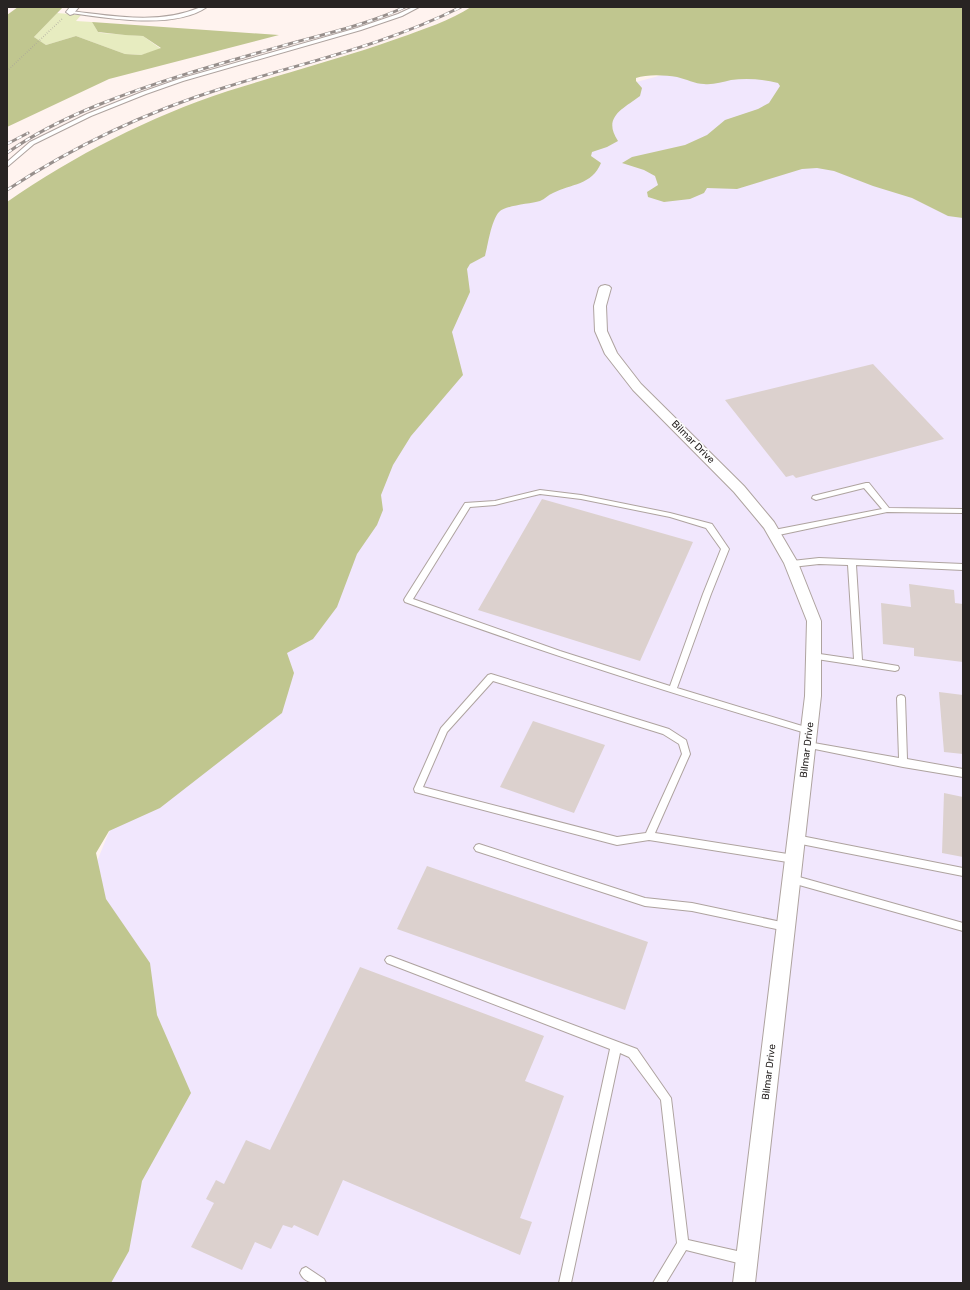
<svg xmlns="http://www.w3.org/2000/svg" width="970" height="1290" font-family="Rubik,sans-serif">
  <style>
    .industrial { fill: #f1e7fd }
    .green { fill: #e7ecc0 }
    .forest { fill: #c0c68f }
    .building { fill: #dcd1ce }
    .lines { fill: none; stroke-linecap: round; stroke-linejoin: round }
    .service-casing { stroke: #aea39f; stroke-width: 2 }
    .minor-casing { stroke: #aea39f; stroke-width: 2 }
    .path { stroke: #a79f9c; stroke-width: 1.5; stroke-dasharray: 0.5 2; stroke-linecap: butt }
    .service { fill: #fff; fill-rule: evenodd }
    .minor { fill: #fff; fill-rule: evenodd }
    .rail-casing { stroke: #978f8c; stroke-width: 3 }
    .rail { stroke: #fff; stroke-width: 2; stroke-dasharray: 5.5; stroke-linecap: butt }
    .labels { text-anchor: middle; dominant-baseline: central; stroke-width: 3.5; stroke-linejoin: round; paint-order: stroke }
    .street-label { font-size: 10px; fill: #282423; stroke: #fff }
  </style>
  <rect width="100%" height="100%" fill="#fff3ef"/>
  <path class="industrial" d="M809,35l154,109v1139h-956v-203l383,-931z"/>
  <path class="green" d="M57,13l24,2 -5,6 16,1 6,10 3,1 42,3 18,13 -20,6 -16,-1 -49,-18 -30,9 -12,-8z"/>
  <path class="forest" d="M18,7h45l-29,30 12,8 30,-9 49,18 16,1 20,-7 -18,-12 -18,-1 -27,-3 -6,-10 187,13 -170,44 -102,48v-112z
    M471,7h492v211l-15,-2 -36,-18 -39,-12 -39,-15 -17,-3 -15,1 -65,20 -30,-1 -3,5 -14,6 -26,3 -16,-5 -1,-5 11,-7 -3,-9 -11,-6 -22,-7 10,-6 53,-12 22,-10 18,-15 33,-11 11,-6 11,-17 -2,-3c-15,-4 -32,-5 -47,-3 -9,2 -18,5 -27,4 -9,0 -18,-5 -27,-7 -12,-2 -30,-3 -41,1v3l6,7 -2,8c-17,13 -38,21 -22,45l-11,6 -15,5 -1,4 10,7c-9,22 -30,21 -48,30 -5,2 -8,6 -13,8 -10,3 -34,4 -41,11 -8,9 -11,33 -14,44l-15,8 -3,5 3,23 -18,40 11,43 -52,61 -18,29 -12,30 2,15 -6,15 -20,29 -20,53 -24,32 -26,14 7,20 -12,40 -122,95 -51,23 -13,22 10,46 44,64 7,52 34,78 -49,88 -13,70 -18,32h-104v-1081c68,-47 142,-85 221,-111 57,-18 115,-33 171,-53 23,-8 52,-18 72,-31z"/>
  <path class="building" d="M873,364l71,75 -148,39 -3,-3 -7,2 -61,-77z
    M542,499l151,43 -53,119 -162,-51z
    M909,584l45,6 1,13 8,1v58l-49,-6v-8l-31,-4 -2,-41 30,4z
    M939,692l24,3v59l-19,-2z
    M533,721l72,24 -31,68 -74,-26z
    M944,793l19,4v60l-21,-4z
    M427,866l221,76 -23,68 -228,-81z
    M360,967l184,69 -19,45 39,15 -44,122 12,4 -12,33 -177,-75 -25,56 -24,-11 -2,3 -9,-3 -12,24 -16,-7 -13,28 -51,-23 23,-44 -8,-4 10,-19 8,4 22,-44 24,10z"/>
  <g class="lines">
    <defs>
      <path id="service" d="M201,7h6c-33,23 -99,11 -137,6l-2,-1 2,-1c44,5 89,14 131,-4z
        M413,7h6l-17,9 -41,14 -178,51 -37,13 -55,22 -57,28 -27,23v-5l23,-20 57,-28 55,-22 37,-13 178,-51 41,-14z
        M866,483h3l20,25 74,1v4l-76,-1 -113,24 -4,-3 4,-3 108,-21 -18,-21 -48,12 -4,-2 1,-2z
        M540,490l41,5 89,18 42,11 17,25 -18,45 -34,94 135,41 1,2 -1,2 -3,1c-136,-40 -271,-83 -404,-132l-1,-2 1,-2 60,-95 30,-2zM540,494l41,5 89,18 36,11 15,21 -18,45 -33,92 -110,-35 -147,-52 57,-92 25,-2z
        M819,558l144,6v6l-107,-5 6,95 36,6 1,2 -1,2 -3,1 -85,-13 -1,-2 1,-2 3,-1 41,6 -6,-94 -29,-1 -27,3 -4,-3 4,-3z
        M491,674l178,55 17,11 4,14 -35,79 139,22 3,1 2,3 -2,3 -3,1 -145,-23 -32,5 -202,-53 -1,-3 27,-61 47,-53zM493,681l170,53 16,10 3,10 -36,79 -29,4 -194,-50 24,-55z
        M901,695l3,1 1,2 2,61 56,10v8l-60,-10 -98,-20 -1,-2 1,-2 3,-1 91,16 -2,-60 1,-2z
        M796,835l167,33v8l-167,-33 -3,-1 -2,-3 2,-3z
        M479,844l166,54 47,5 94,20 3,1 2,3 -2,3 -3,1 -94,-20 -47,-5 -169,-55 -2,-3 2,-3z
        M792,875l171,48v8l-171,-48 -3,-1 -2,-3 2,-3z
        M390,956l247,93 34,49 17,142 58,13 4,2 2,4 -2,4 -4,2 -60,-15 -20,33h-13l24,-40 -16,-143 -32,-43 -9,-4 -49,230h-12l51,-234 -223,-86 -2,-3 2,-3z
        M306,1267l18,12 2,4c-11,0 -21,1 -26,-10l2,-4z"/>
      <path id="minor" d="M70,7h9l-6,7 -3,1 -4,-3z
        M605,285l4,1 2,2 -5,18 1,25 10,22 24,31 103,102 30,36 24,41 23,58v75l-66,587h-22l72,-587 2,-75 -23,-58 -20,-35 -30,-36 -101,-102 -28,-36 -10,-23 -1,-25 5,-18 2,-2z"/>
    </defs>
    <use href="#service" class="service-casing"/>
    <use href="#minor" class="minor-casing"/>
    <path class="path" d="M7,71l55,-52"/>
    <use href="#service" class="service"/>
    <use href="#minor" class="minor"/>
    <defs>
      <path id="rail" d="M7,144l21,-11
        M7,153c28,-20 59,-35 91,-48 62,-25 127,-43 191,-61 39,-11 79,-20 116,-37
        M7,190c67,-44 139,-78 216,-102 82,-26 160,-42 238,-81"/>
    </defs>
    <use href="#rail" class="rail-casing"/>
    <use href="#rail" class="rail"/>
  </g>
  <g class="labels">
    <g class="street-label">
      <text transform="translate(693 442) rotate(45)">Bilmar Drive</text>
      <text transform="translate(807 750) rotate(-83)">Bilmar Drive</text>
      <text transform="translate(769 1072) rotate(-83)">Bilmar Drive</text>
    </g>
  </g>
  <rect width="970" height="1290" fill="none" stroke="#282423" stroke-width="16"/>
</svg>
